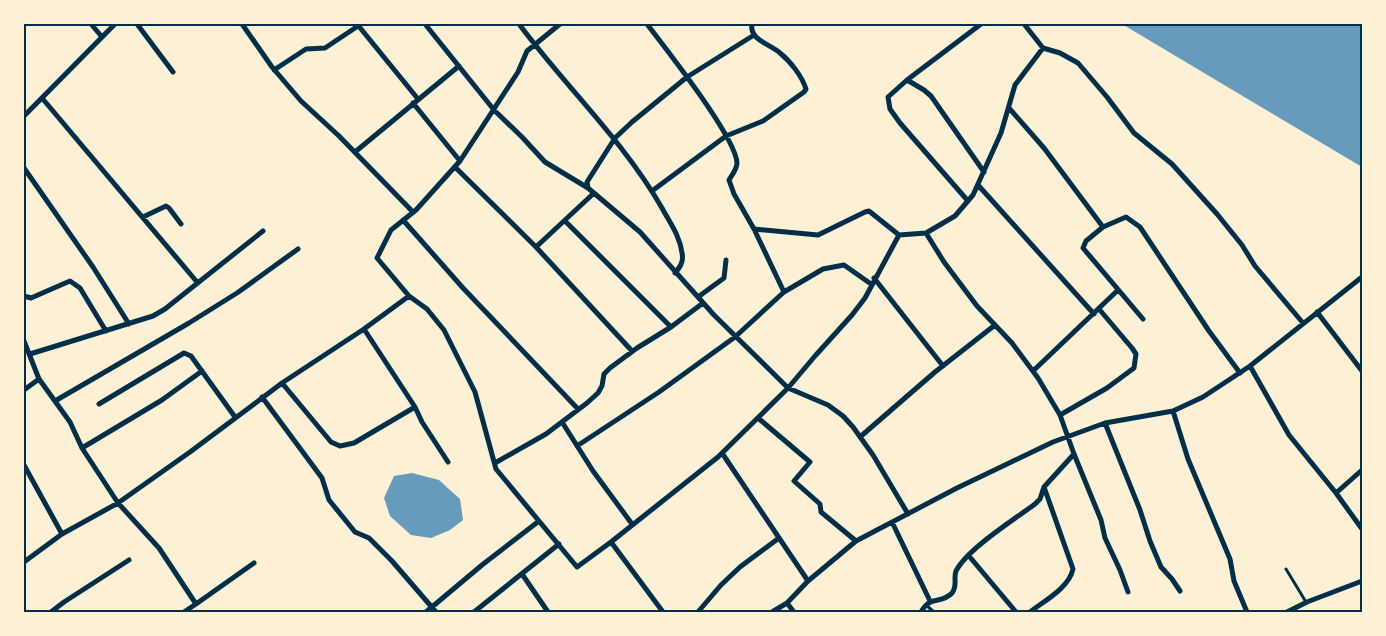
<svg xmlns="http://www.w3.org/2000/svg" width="1386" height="636" font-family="Cabin,sans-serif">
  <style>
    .water { fill: #669bbc }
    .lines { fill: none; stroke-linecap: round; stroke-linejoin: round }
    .service { stroke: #003049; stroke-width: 3 }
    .minor { stroke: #003049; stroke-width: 5 }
    .neatline { fill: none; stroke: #003049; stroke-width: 2 }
  </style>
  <rect width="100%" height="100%" fill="#fdf0d5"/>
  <path class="water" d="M1122,24h240v143z
    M412,473l27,7 21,19 3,21 -13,10 -19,8 -20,-3 -21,-19 -6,-18 10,-22z"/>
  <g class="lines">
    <path class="service" d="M1286,569l20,33
      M926,605l8,7"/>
    <path class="minor" d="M91,24l11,13
      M137,24l36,48
      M242,24l30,43 29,34 38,35 74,76
      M357,24l61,75
      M425,24l69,86 28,27 23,25 43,26 52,44 74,83 74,73 40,17 15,11 10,11 20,28 35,59
      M519,24c46,62 104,116 143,184 8,15 18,28 20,45 2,9 -2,14 -7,20
      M647,24c18,24 89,113 90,139 0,6 -5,12 -8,17l5,14 20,35 30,63
      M1024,24l19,24
      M274,70l32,-21 19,-1 36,-24
      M907,80l17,10 7,6 53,76
      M42,98l155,184
      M413,103l47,58
      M1009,108l35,40 59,79 -17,14 -3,7 60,71
      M24,116l91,-92
      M355,152l104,-86
      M455,167l81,80 96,104
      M24,168l69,99 36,57
      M978,185l116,129
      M588,188l-1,-6 28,-44 17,-16 55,-45 67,-42
      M652,191l74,-55 37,-15 41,-29 2,-3c-4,-13 -16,-28 -26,-36 -10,-9 -31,-13 -28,-29
      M968,201l-68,-78 -10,-14 -2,-12 19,-17 74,-56
      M143,217l23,-11 3,2 12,16
      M403,220l60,68 115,121
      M565,221l106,106
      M1103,227l23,-10 14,10 69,104 31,42
      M754,229l64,6 47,-23 4,-1 30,24
      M536,247l58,-54
      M874,278l69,88
      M24,296l7,2 39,-17 10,7 26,43
      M409,296l18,13 17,21 31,62 21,77 81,98 34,-25
      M698,297l26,-19 2,-18
      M1317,312l45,59
      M364,329l51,78 7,15 26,40
      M24,341l15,38 31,43 12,26 36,55 41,45 37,56 58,-41
      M30,354l123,-38 12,-7 98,-78
      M1250,366l39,69 47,58 26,36
      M1033,371l85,-81
      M282,383l49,59 9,4 14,-3 61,-36
      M24,390l15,-11
      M262,397l60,81 7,22 26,32 14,6 23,23 44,51
      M55,401l134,-78 48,-30 61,-44
      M99,404l85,-51 7,3 44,61
      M1173,411l15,48 42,100 4,22 13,31
      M1060,415l47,-27 27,-20 2,-14 -4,-6 -33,-39
      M758,418l52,44 -16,19 26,23 1,8 35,29
      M562,422l31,49 39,53
      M1105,423l35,87 10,31 11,26 11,12 8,12
      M860,437l75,-65 60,-47
      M577,446l82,-54 76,-55 49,-45 39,-23 21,-4 27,19
      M82,448l80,-48 40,-29
      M722,453l86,128
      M1074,454l27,66 4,18 15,32 8,22
      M495,463l51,-29 41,-31 11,-10 4,-7 2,-12 6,-6 27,-20 34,-21 32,-24
      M24,465l38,69
      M1336,493l26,-23
      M892,522l38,79
      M969,556l47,56
      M24,562l38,-28 56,-31 72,-51 92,-69 82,-54 45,-33 -32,-38 14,-28 25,-20 44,-49 58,-89 9,-21 33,-27
      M522,574l26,38
      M787,603l7,9
      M51,612l13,-10 65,-42
      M184,612l12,-8
      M426,612l56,-47 57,-44
      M474,612l85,-68
      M663,612l-52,-70 107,-85 70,-69 27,-32 37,-41 13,-17 34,-63 27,-2 29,-17 18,-21 28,-62 14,-48 28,-37 17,5 18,10 29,34 27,36 38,31 45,50 25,31 13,21 48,57
      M698,612l23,-27 19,-18 39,-29
      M772,612l15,-9 21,-22 48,-40 101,-53 96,-46 52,-19 68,-12 30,-14 47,-31 112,-89
      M921,612c10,-18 20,-7 31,-19 6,-7 1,-15 4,-22 11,-22 59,-52 79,-67l5,-5 4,-12 30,-33 -14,-39 -22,-37 -26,-35 -35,-37 -33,-44 -18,-29
      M1030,612c14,-11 39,-24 43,-43l-29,-82
      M1287,612l20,-10 55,-21"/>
  </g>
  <rect width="1386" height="636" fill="none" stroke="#fdf0d5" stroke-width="50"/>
  <rect x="25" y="25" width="1336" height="586" class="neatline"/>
</svg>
